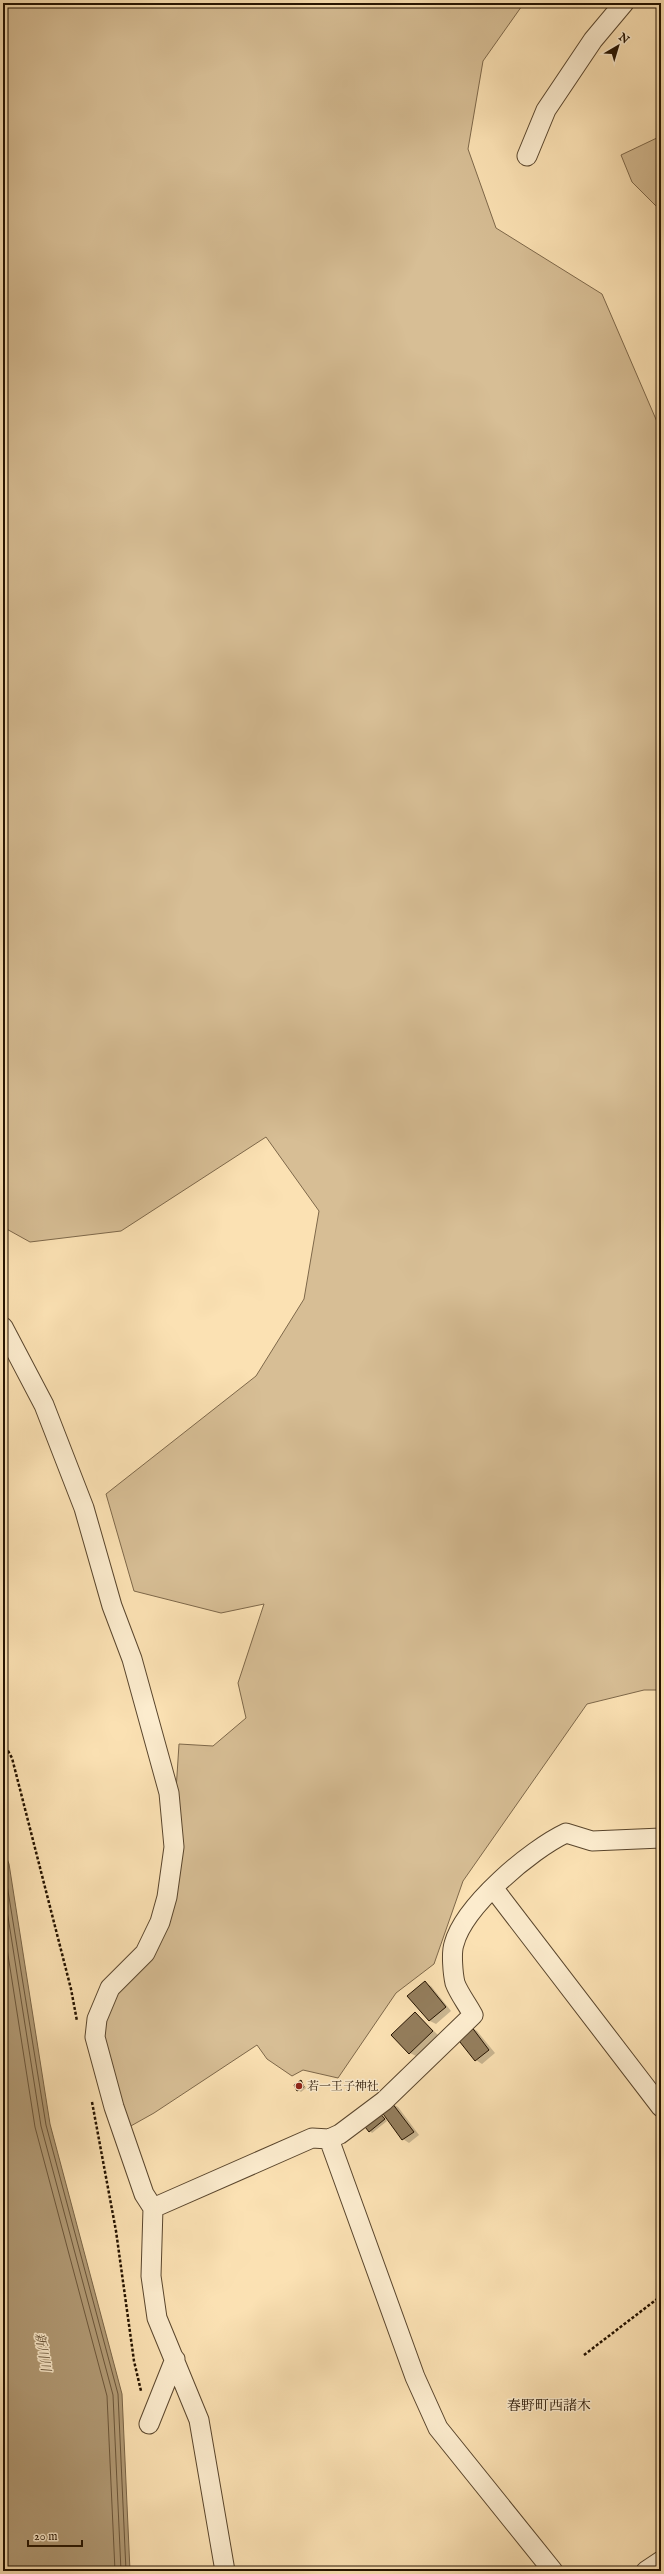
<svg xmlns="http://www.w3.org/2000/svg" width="664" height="2574" font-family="'IM FELL English','Noto Serif JP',serif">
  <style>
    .green { fill: #d7be95; stroke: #7e684a }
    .water { fill: #b29b76; stroke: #7a6547 }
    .shadow { fill: #0003 }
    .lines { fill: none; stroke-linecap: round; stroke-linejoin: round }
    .shore { stroke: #6c573b; stroke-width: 1 }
    .building { fill: #947e5d; stroke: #251300 }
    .street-casing { stroke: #5a462d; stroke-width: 21 }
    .path { stroke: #251300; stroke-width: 2.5; stroke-dasharray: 3 2; stroke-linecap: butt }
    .street { stroke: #fcecce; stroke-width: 19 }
    .poi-dot { fill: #8f2418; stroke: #fcecce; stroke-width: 1.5 }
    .labels { text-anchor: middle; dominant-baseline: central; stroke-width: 3; stroke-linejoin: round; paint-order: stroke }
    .poi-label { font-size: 12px; fill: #251300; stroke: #fcecce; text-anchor: start }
    .water-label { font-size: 13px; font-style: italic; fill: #645035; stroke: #fcecce }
    .quarter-label { font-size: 14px; fill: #251300; stroke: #fcecce }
  </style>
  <rect width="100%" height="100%" fill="#fbe1b3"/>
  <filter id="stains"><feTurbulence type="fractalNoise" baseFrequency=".005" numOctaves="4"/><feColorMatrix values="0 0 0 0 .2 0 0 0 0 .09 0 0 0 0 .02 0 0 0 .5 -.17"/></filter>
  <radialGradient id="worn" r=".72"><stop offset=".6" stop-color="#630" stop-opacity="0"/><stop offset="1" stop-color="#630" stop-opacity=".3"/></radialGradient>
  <path class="green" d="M3,3h521l-41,58 -15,88 28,79 106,66 59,137v1259h-17l-57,14 -124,177 -29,83 -38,29 -58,85 -35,-8 -11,6 -25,-17 -10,-14 -103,68 -25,14 -32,-90 16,-46 56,-91 10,-156 34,2 33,-28 -8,-35 26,-79 -43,9 -87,-22 -28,-97 150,-118 48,-77 15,-88 -53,-74 -145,94 -91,11 -27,-15z
    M661,136v75l-29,-29 -11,-27z"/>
  <path class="water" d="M3,1848l6,16 41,260 72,270 8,177h-127z"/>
  <path class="shadow" d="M425,1983l6,3 20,25 -15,13 -6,-3z
    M415,2013l23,22 -22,21 -6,-3z
    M471,2027l6,4 18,22 -13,11 -6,-4z
    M301,2082l5,6 -5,4 -3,-2z
    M392,2104l6,3 21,28 -10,8 -6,-4z
    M380,2113l7,8 -15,12 -2,-2z"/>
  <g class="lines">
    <path class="shore" d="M3,1860l43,265 72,269 8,177
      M3,1885l38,241 72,269 8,176
      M3,1923l32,204 72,269 8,175"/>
  </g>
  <path class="building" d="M425,1981l21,26 -17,14 -22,-25z
    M415,2012l18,19 -24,23 -18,-19z
    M471,2026l18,24 -14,11 -19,-24z
    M301,2080l3,7 -7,4 -3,-6z
    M392,2103l22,29 -12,8 -21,-29z
    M377,2110l8,9 -16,13 -7,-9z"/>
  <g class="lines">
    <defs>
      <path id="street" d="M527,156l19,-46 47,-70 31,-37
        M3,1327l41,78 40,103 28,98 20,53 37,134 5,54 -7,50 -7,25 -15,31 -35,35 -13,31 -2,18 19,70 30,87 9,14 -2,68 6,42 42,102 26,151
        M494,1889l167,218
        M329,2139l86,238 23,51 115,143
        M153,2208l159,-70 17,1 11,-5 44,-33 89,-86c-5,-10 -14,-21 -18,-32 -2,-9 -4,-30 -1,-39 10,-38 76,-94 112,-111l26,8 69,-3
        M149,2424l26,-65
        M646,2571l15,-10"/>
    </defs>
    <use href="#street" class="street-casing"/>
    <path class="path" d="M3,1742l9,16 59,231 6,32
      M92,2102l24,129 18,130 7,30
      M584,2355l77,-59"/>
    <use href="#street" class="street"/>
  </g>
  <circle class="poi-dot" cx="299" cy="2086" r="4"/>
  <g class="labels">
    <g class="poi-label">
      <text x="307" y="2086">若一王子神社</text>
    </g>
    <g class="water-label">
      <text transform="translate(42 2352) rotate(80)">新川川</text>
    </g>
    <g class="quarter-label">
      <text x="549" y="2406">春野町西諸木</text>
    </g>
  </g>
  <rect width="664" height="2574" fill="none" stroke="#fbe1b3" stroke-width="16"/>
  <rect x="4" y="4" width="656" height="2566" fill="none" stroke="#251300" stroke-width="2"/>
  <rect x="8" y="8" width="648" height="2558" fill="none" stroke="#251300"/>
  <g transform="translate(618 46) rotate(38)" stroke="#fcecce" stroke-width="3" paint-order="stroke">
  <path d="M0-3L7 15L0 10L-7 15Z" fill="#251300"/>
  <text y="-6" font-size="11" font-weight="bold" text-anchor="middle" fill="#251300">N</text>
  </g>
  <path d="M28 2540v6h54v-6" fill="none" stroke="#251300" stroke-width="2"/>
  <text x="34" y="2540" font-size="12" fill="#251300" stroke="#fcecce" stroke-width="3" paint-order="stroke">20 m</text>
  <rect width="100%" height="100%" filter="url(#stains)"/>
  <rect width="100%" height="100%" fill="url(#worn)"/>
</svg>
